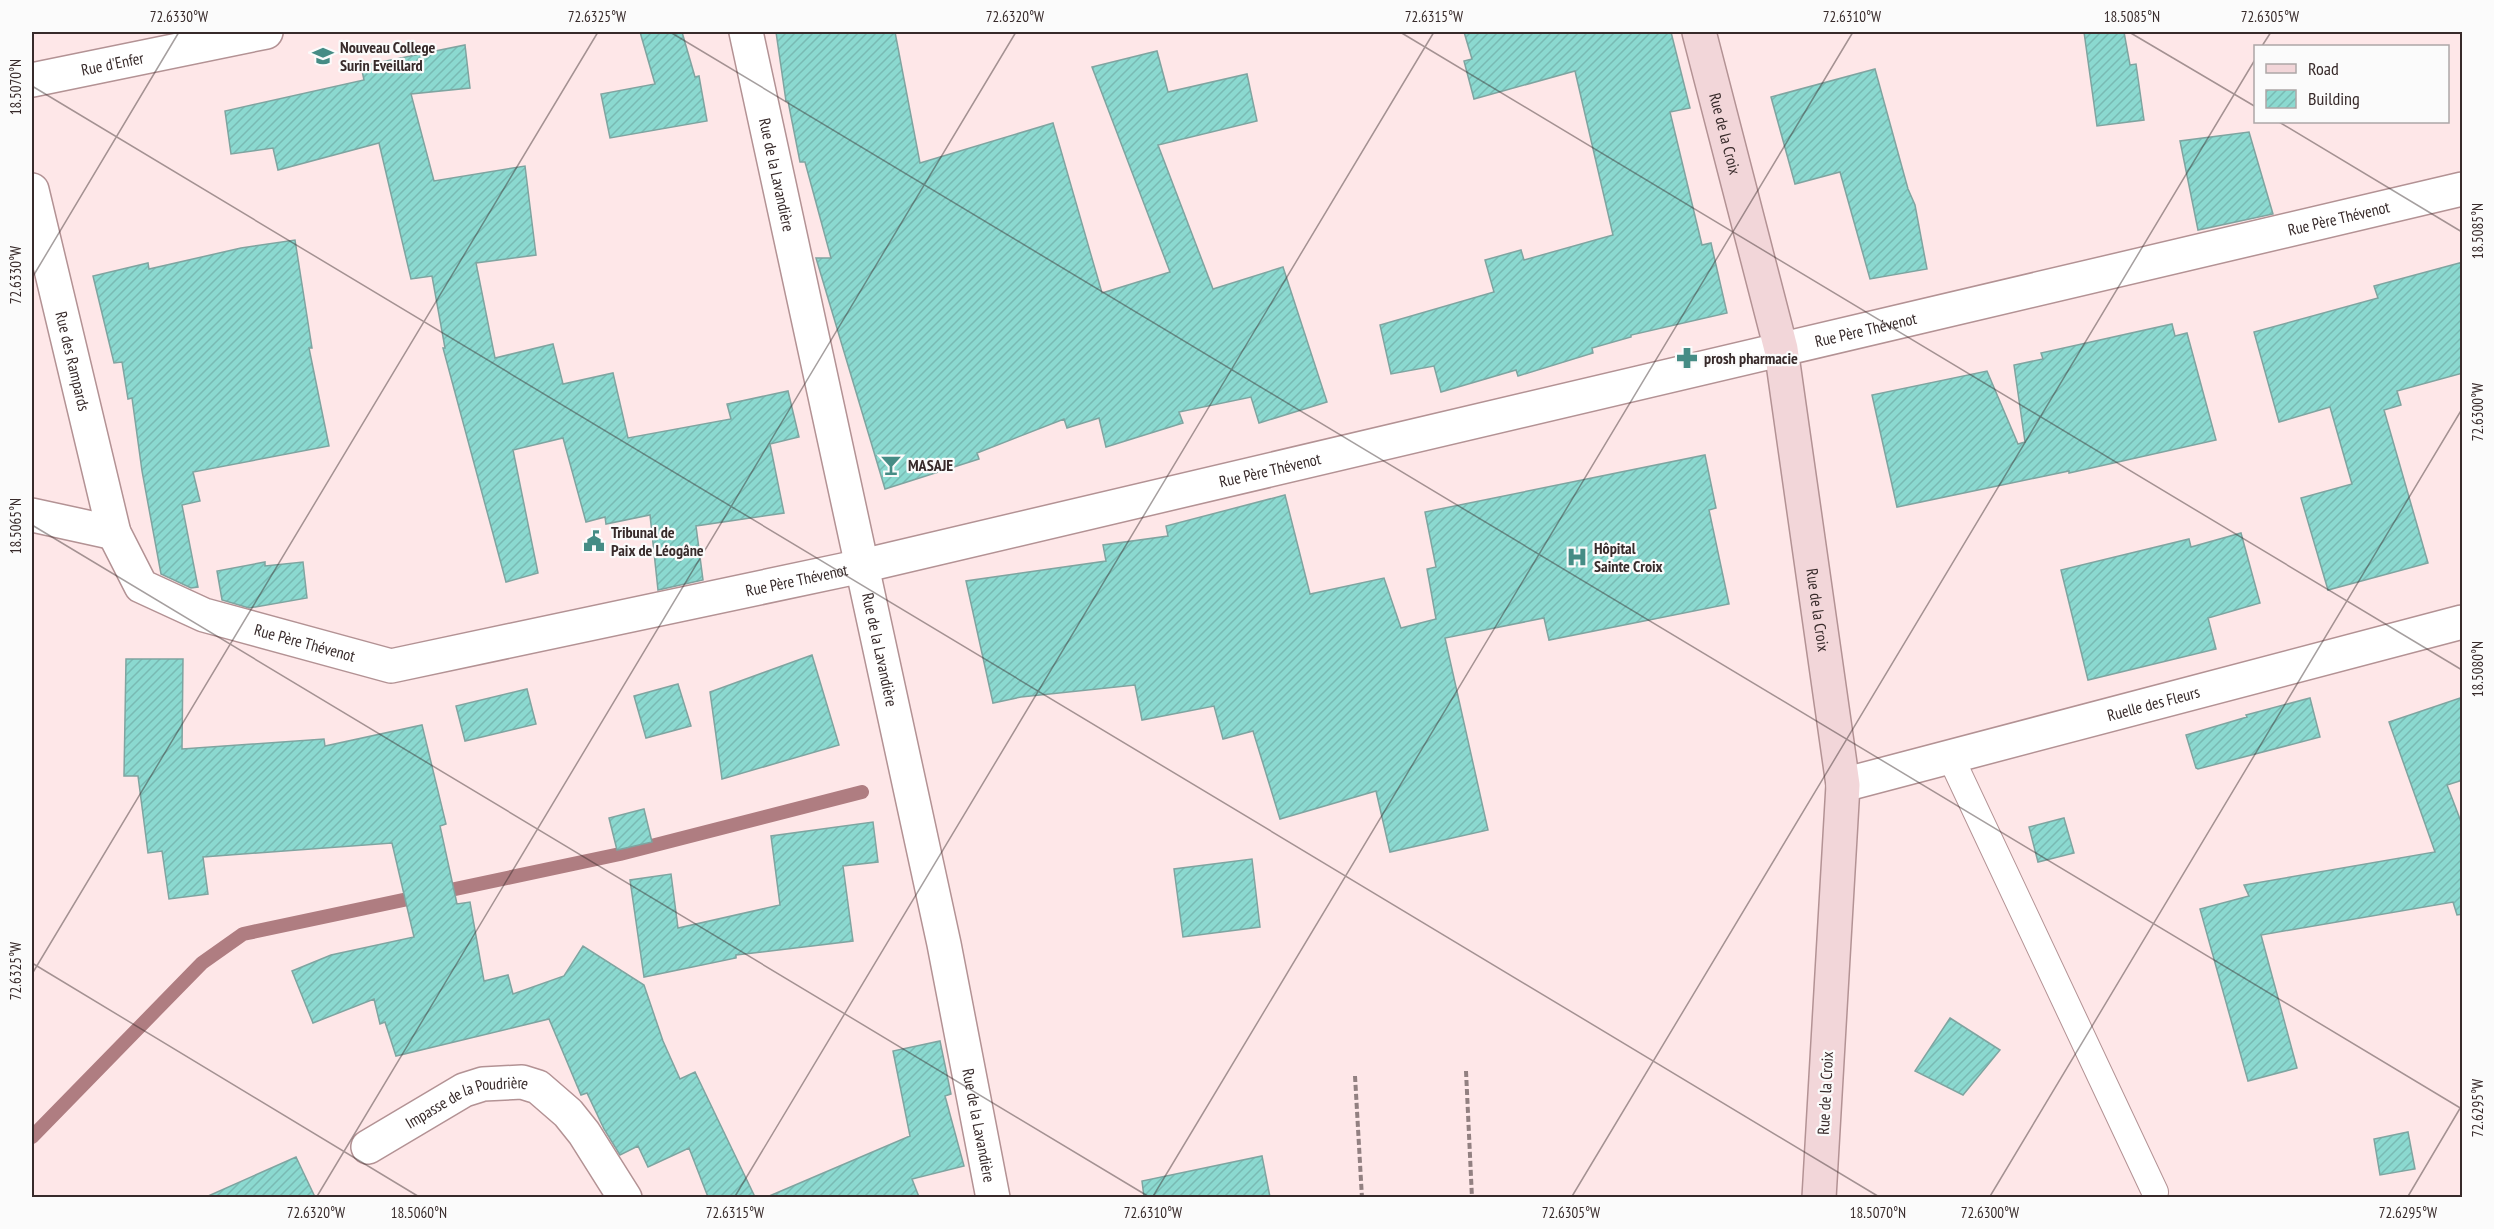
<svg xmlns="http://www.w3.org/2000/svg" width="2494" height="1229" font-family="'PT Sans Narrow',sans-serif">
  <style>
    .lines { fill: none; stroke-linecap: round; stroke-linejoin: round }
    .stream { stroke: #af7d81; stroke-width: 14 }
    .building { fill: url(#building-hatch); stroke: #7fa4a0; stroke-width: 1.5 }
    .lane-casing { stroke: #b39294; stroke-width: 28 }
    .street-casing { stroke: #b39294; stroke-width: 36 }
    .secondary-casing { stroke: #b39294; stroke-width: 36 }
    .path { stroke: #928081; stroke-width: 4; stroke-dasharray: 6 3; stroke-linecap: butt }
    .lane { stroke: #fff; stroke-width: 26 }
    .street { stroke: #fff; stroke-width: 33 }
    .secondary { stroke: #f2d6d9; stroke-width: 33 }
    .ticks { fill: none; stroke: #372a2a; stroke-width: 1.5; stroke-opacity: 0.45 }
    .labels { text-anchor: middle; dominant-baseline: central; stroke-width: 4.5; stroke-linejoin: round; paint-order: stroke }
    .poi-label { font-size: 16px; font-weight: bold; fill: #372a2a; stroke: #fbfbfb; text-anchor: start }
    .street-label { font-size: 16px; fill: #372a2a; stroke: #fbfbfb }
    .neatline { fill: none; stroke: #372a2a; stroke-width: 2 }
    .ticks-label { font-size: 15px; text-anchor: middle; fill: #372a2a }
  </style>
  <defs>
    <pattern id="building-hatch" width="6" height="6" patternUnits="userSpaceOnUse" patternTransform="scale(1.5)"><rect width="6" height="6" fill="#8bd9d0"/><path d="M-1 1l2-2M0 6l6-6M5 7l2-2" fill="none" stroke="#79bab3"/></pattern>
  </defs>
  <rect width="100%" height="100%" fill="#fee7e8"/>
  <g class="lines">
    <path class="stream" d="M32,1137l170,-174 41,-29 377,-80 242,-62"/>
  </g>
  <path class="building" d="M640,32h42l13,45 4,-1 8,45 -97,17 -9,-44 54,-10z
    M776,32h119l25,131 133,-40 49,170 68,-21 -78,-205 65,-16 11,41 79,-18 10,47 -99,24 55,144 70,-22 44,135 -68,21 -8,-26 -72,15 4,11 -77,24 -7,-29 -32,10 -3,-9 -87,34 2,6 -94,30 -69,-231h15l-26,-96h-5l-12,-61h-2z
    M1464,32h207l19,76 -20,4 32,133 9,-2 16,70 -96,22v2l-39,11 1,5 -75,23 -2,-6 -75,22 -7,-26 -43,8 -11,-49 114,-33 -9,-32 36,-10 3,10 89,-25 -38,-164 -101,28 -10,-38 8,-2z
    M2084,32h40l6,33 6,-1 8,56 -47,6z
    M465,45l5,43 -59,6 23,87 91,-15 11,89 -60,8 19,95 58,-14 10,40 50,-11 15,65 103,-19 -4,-15 61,-13 11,46 -29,7 14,69 -88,13 7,54 -45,10 -8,-75 -44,9 -1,-7 -19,5 -23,-84 -50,12 25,123 -32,9 -63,-234h2l-13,-72 -21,3 -32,-136 -101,27 -5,-22 -42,6 -6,-43 139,-31 -3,-14z
    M1875,69l33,120 7,16 12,64 -57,10 -30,-107 -45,12 -24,-87z
    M2249,132l24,82 -75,16 -18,-89z
    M295,240l17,108h-3l20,98 -136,26 7,29 -18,4 16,82 -7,1 -30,-14 -19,-103 -10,-73 -4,1 -6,-37 -8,1 -21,-87 55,-13 1,6 92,-21z
    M2463,262v111l-66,18 4,14 -17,5 44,153 -100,27 -27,-92 51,-14 -22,-77 -51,15 -25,-90 124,-34 -4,-12z
    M2172,324l3,12 12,-3 29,107 -147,33v-2l-172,36 -25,-112 115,-24 31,73 7,-2 -11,-77 29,-6 -2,-6z
    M1705,455l11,53 -7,2 20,94 -180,36 -5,-22 -99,20 43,192 -98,22 -14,-61 -96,28 -27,-88 -30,8 -9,-33 -72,14 -7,-35 -114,12 -28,6 -27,-122 140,-20 -3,-16 65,-9 -2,-10 119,-31 25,99 74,-16 17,50 35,-9 -9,-50 9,-2 -11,-55z
    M2241,533l19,70 -52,15 8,31 -128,31 -27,-110 128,-31 2,8z
    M265,562v4l38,-4 4,36 -58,10 -27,-8 -5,-29z
    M812,655l27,90 -117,34 -12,-87z
    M126,659h57l-1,90 142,-10 1,7 97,-21 24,99 -6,2 17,78 13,-2 14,79 24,-6 5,19 51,-18 19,-30 61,39 19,56 17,38 15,-7 60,125h-47l-19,-49 -41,19 -10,-21 -18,9 -16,-26 -17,-36 -6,2 -32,-76 -153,37 -11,-34 -5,2 -6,-25 -61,24 -21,-52 39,-16 83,-18 -22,-94 -189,14 5,37 -39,5 -7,-48 -14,2 -10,-77h-14z
    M678,684l13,42 -45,12 -12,-42z
    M527,689l9,35 -71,17 -9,-35z
    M2463,697v83l-16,5 16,42v87l-6,1 -4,-13 -192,33 36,133 -49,13 -48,-172 49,-13 -5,-11 191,-33 -46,-130z
    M2310,698l10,39 -122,32 -2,-1 -10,-33 61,-18 -1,-2z
    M644,809l8,33 -35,8 -8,-32z
    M2064,818l10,35 -36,9 -9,-35z
    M873,822l5,40 -35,4 10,75 -117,14v3l-92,19 -14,-97 41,-6 7,54 102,-23 -9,-69z
    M1252,859l8,68 -77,10 -9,-68z
    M1950,1018l50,32 -37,45 -48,-24z
    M940,1041l11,53 -6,2 19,70 -52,13 7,18h-152l143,-61 -17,-85z
    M2408,1132l7,37 -35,6 -6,-36z
    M1262,1156l8,41h-126l-2,-16z
    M296,1157l19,40h-109z"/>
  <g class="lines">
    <defs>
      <path id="lane" d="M1951,758l204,434"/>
      <g id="street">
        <path id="s1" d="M746,32l198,912 49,254"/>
        <path id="s2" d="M32,80l234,-48"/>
        <path id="s3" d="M32,190l82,343 27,53 63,29 187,51 471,-100 1600,-377"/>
        <path d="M32,515l82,18"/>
        <path id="s4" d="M1843,785l619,-163"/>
        <path id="s5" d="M368,1147l96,-57 19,-6 39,-2 16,5 30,26 16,20 41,65"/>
      </g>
      <g id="secondary">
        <path id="s6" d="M1699,32l82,317 62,436 -24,413"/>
      </g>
    </defs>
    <use href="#lane" class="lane-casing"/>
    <use href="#street" class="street-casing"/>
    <use href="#secondary" class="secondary-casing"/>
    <path class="path" d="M1466,1071l6,127
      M1355,1076l7,122"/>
    <use href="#lane" class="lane"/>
    <use href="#street" class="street"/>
    <use href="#secondary" class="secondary"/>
  </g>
  <path class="ticks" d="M670,32l1792,1077M1400,32l1062,638M2129,32l127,75M2262,46l9,-14M32,86l1849,1112M2279,122l183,110M32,278l147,-246M32,525l1119,673M32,963l389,235M32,974l566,-942M316,1198l700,-1166M734,1198l700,-1166M1152,1198l701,-1166M1571,1198l685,-1140M1989,1198l473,-789M2407,1198l55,-93"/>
  <defs>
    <symbol id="school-bare" viewBox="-9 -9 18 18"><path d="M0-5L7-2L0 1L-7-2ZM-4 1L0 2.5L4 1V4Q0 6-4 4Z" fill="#458c85" stroke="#fbfbfb" stroke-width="2.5" paint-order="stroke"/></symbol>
    <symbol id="pharmacy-bare" viewBox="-9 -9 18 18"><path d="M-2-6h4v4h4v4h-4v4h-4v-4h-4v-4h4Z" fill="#458c85" stroke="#fbfbfb" stroke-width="2.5" paint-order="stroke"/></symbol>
    <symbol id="bar-bare" viewBox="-9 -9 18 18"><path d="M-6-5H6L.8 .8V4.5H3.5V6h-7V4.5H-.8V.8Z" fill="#458c85" stroke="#fbfbfb" stroke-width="2.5" paint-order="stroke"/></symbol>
    <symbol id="civic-bare" viewBox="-9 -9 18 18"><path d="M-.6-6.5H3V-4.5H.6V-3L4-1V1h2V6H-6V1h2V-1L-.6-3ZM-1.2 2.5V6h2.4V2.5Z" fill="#458c85" stroke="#fbfbfb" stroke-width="2.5" paint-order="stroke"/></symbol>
    <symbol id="hospital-bare" viewBox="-9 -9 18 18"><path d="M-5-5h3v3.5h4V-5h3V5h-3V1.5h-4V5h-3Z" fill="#458c85" stroke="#fbfbfb" stroke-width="2.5" paint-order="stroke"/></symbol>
  </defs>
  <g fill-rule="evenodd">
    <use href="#school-bare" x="308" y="41" width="30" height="30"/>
    <use href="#pharmacy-bare" x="1672" y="343" width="30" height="30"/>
    <use href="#bar-bare" x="876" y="450" width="30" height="30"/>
    <use href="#civic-bare" x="579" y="526" width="30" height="30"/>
    <use href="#hospital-bare" x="1562" y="542" width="30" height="30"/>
  </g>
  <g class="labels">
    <g class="poi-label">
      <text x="340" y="47">Nouveau College<tspan x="340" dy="18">Surin Eveillard</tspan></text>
      <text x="1704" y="358">prosh pharmacie</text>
      <text x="908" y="465">MASAJE</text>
      <text x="611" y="532">Tribunal de<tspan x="611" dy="18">Paix de Léogâne</tspan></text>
      <text x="1594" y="548">Hôpital<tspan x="1594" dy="18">Sainte Croix</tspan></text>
    </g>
    <g class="street-label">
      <text stroke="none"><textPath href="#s2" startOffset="82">Rue d'Enfer</textPath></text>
      <text stroke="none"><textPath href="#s6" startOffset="105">Rue de la Croix</textPath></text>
      <text stroke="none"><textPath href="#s1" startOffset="146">Rue de la Lavandière</textPath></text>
      <text stroke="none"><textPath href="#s3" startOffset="2674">Rue Père Thévenot</textPath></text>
      <text stroke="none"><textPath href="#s3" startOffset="2188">Rue Père Thévenot</textPath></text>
      <text stroke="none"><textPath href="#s3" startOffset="176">Rue des Rampards</textPath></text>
      <text stroke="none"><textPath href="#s3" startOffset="1576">Rue Père Thévenot</textPath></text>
      <text stroke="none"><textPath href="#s3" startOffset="1090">Rue Père Thévenot</textPath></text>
      <text stroke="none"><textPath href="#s6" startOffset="591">Rue de la Croix</textPath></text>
      <text stroke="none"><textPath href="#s3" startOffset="586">Rue Père Thévenot</textPath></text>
      <text stroke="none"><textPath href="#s1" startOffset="632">Rue de la Lavandière</textPath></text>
      <text stroke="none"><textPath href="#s4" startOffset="321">Ruelle des Fleurs</textPath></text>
      <text transform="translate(1825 1093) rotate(-87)">Rue de la Croix</text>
      <text stroke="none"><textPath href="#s5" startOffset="111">Impasse de la Poudrière</textPath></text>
      <text stroke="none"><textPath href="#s1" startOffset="1118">Rue de la Lavandière</textPath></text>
    </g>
  </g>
  <rect width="2494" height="1229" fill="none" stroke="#fbfbfb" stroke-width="66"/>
  <rect x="2254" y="45" width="195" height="78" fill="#fbfbfb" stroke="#ada7a7" stroke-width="1.5"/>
  <rect x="2266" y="64" width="30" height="9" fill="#f2d6d9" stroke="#ada7a7" stroke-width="1.5"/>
  <text x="2308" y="75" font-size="18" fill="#372a2a">Road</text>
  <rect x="2266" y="90" width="30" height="18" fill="url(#building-hatch)" stroke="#ada7a7" stroke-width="1.5"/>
  <text x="2308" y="105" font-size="18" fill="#372a2a">Building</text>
  <rect x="33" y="33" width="2428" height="1163" class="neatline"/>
  <g class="ticks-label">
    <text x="179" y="22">72.6330°W</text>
    <text x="597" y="22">72.6325°W</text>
    <text x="1015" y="22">72.6320°W</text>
    <text x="1434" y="22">72.6315°W</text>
    <text x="1852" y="22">72.6310°W</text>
    <text x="2132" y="22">18.5085°N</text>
    <text x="2270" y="22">72.6305°W</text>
    <text transform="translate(16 87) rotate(-90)" y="5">18.5070°N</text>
    <text transform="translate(2478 231) rotate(-90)" y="5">18.5085°N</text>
    <text transform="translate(16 275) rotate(-90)" y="5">72.6330°W</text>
    <text transform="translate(2478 412) rotate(-90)" y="5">72.6300°W</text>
    <text transform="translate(16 526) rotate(-90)" y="5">18.5065°N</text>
    <text transform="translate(2478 669) rotate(-90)" y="5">18.5080°N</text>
    <text transform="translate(16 971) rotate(-90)" y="5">72.6325°W</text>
    <text transform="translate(2478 1108) rotate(-90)" y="5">72.6295°W</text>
    <text x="316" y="1218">72.6320°W</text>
    <text x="419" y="1218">18.5060°N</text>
    <text x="735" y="1218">72.6315°W</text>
    <text x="1153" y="1218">72.6310°W</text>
    <text x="1571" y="1218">72.6305°W</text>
    <text x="1878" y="1218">18.5070°N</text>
    <text x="1990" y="1218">72.6300°W</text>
    <text x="2408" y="1218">72.6295°W</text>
  </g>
</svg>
